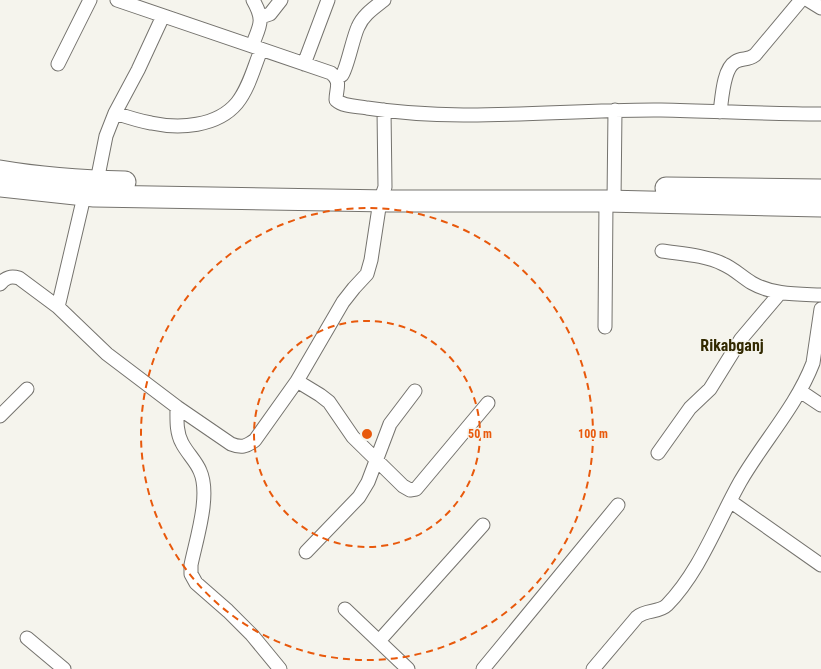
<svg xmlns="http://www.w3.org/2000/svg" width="821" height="669" font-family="'Roboto Condensed',sans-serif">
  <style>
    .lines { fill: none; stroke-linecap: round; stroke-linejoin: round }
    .street-casing { stroke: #75736e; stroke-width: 15 }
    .primary-casing { stroke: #75736e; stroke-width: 23 }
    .street { stroke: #fff; stroke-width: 13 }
    .primary { stroke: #fff; stroke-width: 21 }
    .ring { fill: none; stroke: #e8590c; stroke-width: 2; stroke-dasharray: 7 5 }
    .labels { text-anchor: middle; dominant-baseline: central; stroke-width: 3; stroke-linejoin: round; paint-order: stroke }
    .district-label { font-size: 16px; font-weight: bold; fill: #322900; stroke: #f5f4ed }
    .centre { fill: #e8590c; stroke: #f5f4ed; stroke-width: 2 }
    .ring-label { font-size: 12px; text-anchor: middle; font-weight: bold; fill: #e8590c; stroke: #f5f4ed; stroke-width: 3; stroke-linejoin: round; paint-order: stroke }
  </style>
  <rect width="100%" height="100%" fill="#f5f4ed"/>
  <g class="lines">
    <defs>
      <path id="street" d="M117,0l214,73c11,9 5,15 5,27 8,7 21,6 31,8 97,15 196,1 294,2 53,1 107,4 160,4
        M808,0l13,8
        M261,17l9,-3 11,-14
        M252,46c8,-21 13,-25 1,-46
        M58,64l32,-64
        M304,64l24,-64
        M337,78c1,-1 4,-2 5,-3 5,-6 11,-38 16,-48 5,-12 16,-19 26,-27
        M720,112c2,-13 3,-43 15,-50 7,-5 12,-1 20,-7l46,-55
        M115,113c12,4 24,8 36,10 28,6 66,4 86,-20 12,-15 17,-36 24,-53
        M97,181l9,-45 9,-23 23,-43 25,-54
        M614,201l1,-91
        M662,251c20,3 43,4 61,13 10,4 19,13 29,19 21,12 45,11 69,12
        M0,284c6,-7 11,-8 19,-6l39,29 49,47 70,53 54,37c10,4 15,3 24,-4l42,-59 46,-79 11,-14 13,-14 4,-14 9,-59 5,-14 -1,-77
        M58,307l28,-119
        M605,327l1,-126
        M297,381l23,14 9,7 24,35 50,49 7,4 6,-1 72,-86
        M800,391l21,14
        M177,407c0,12 -1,25 5,36 5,10 14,18 18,28 11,24 -4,69 -9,94v9l5,9 32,28 24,24 28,34
        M0,416l27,-27
        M658,453l32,-45 20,-19 31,-50 39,-46
        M730,501l91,64
        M306,552l53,-55 9,-15 22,-58 25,-33
        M345,609l63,60
        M27,638l37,31
        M379,641l104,-116
        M483,669l135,-164
        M593,669l44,-52c9,-8 22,-4 30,-12 33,-34 50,-82 73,-123 23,-40 56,-75 73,-119l8,-54"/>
      <path id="primary" d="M0,171c41,7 83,10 125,11
        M0,186l94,10 295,5h217l215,5
        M666,188l155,2"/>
    </defs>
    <use href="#street" class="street-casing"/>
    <use href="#primary" class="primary-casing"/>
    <use href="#street" class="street"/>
    <use href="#primary" class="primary"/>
  </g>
  <g class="ring">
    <circle cx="367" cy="434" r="113"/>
    <circle cx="367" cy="434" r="226"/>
  </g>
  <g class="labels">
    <g class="district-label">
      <text x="732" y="345">Rikabganj</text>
    </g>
  </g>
  <circle cx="367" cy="434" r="6" class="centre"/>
  <g class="ring-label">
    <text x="480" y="438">50 m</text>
    <text x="593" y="438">100 m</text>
  </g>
</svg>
